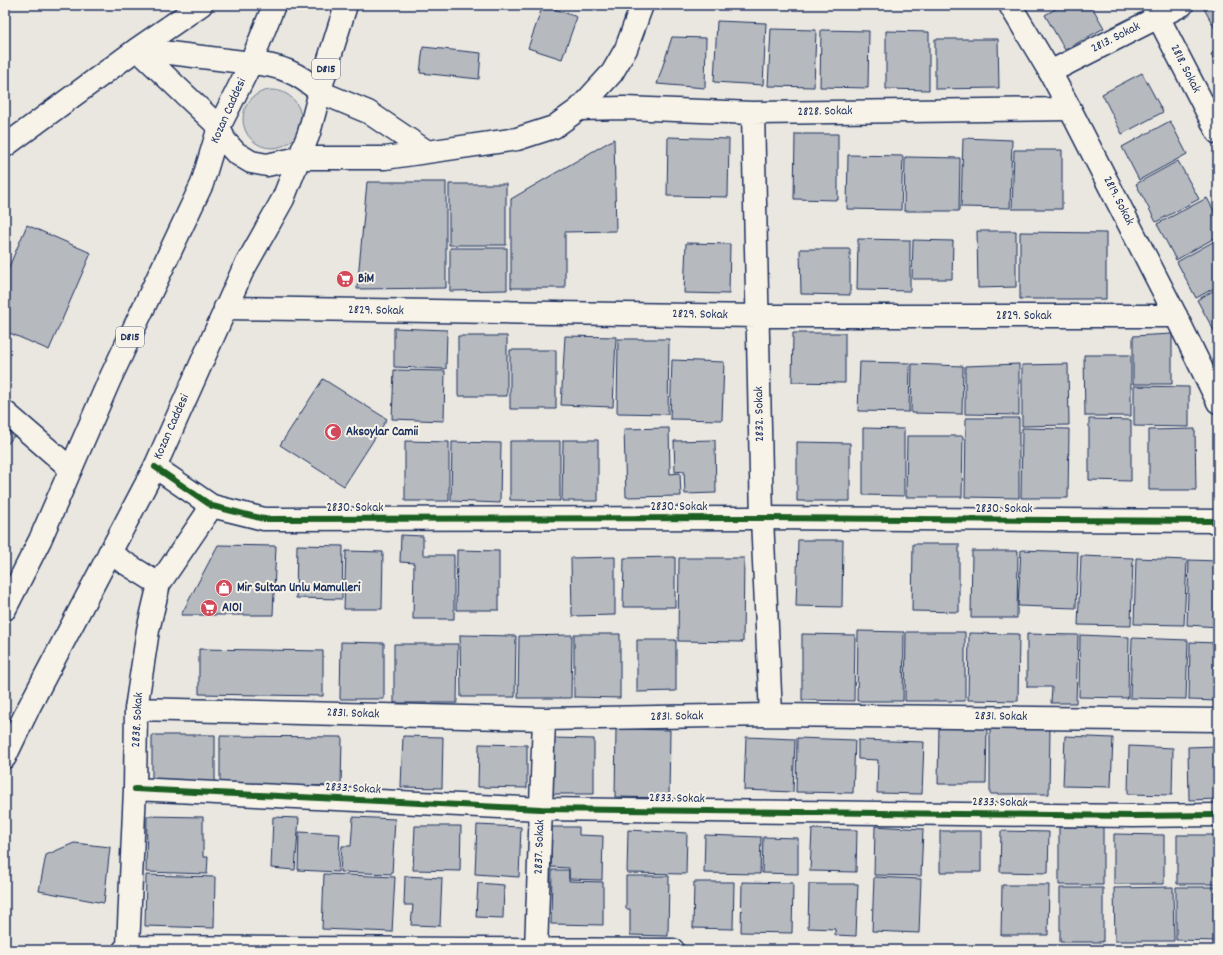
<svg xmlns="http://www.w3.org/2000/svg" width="1223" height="955" font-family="Dekko,sans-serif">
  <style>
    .green { fill: #cbcccd; stroke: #737e96 }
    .building { fill: #b6babf; stroke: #1b2f5e }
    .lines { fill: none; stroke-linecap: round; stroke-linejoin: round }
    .street-casing { stroke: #1b2f5e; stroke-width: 25 }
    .secondary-casing { stroke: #1b2f5e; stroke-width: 25 }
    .highway-casing { stroke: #1b2f5e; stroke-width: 25 }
    .street { stroke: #f7f3e8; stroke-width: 22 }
    .secondary { stroke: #f7f3e8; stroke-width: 22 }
    .highway { stroke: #f7f3e8; stroke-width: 22 }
    .cycleway-casing { stroke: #f7f3e8; stroke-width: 8 }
    .cycleway { stroke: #1b5e20; stroke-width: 6 }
    .labels { text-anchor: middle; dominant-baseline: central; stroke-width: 4; stroke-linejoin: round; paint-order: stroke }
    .shield { fill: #f7f3e8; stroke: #5d6a87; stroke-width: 1 }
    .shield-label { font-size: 12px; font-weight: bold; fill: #1b2f5e }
    .street-label { font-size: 13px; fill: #1b2f5e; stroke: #f7f3e8 }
    .poi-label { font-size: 13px; font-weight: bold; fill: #1b2f5e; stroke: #f7f3e8; text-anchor: start }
  </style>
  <rect width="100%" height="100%" fill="#eae7e0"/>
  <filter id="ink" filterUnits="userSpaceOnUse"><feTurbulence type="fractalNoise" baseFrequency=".025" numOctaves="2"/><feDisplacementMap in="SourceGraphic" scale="8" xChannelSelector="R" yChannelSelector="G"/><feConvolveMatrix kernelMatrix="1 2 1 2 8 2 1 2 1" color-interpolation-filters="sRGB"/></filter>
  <g filter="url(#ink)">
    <path class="green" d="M243 119a29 29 0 1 1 58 0a29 29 0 1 1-58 0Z"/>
    <path class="building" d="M543,5l34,12 -15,42 -34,-11z
      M1062,5h29l13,23 -39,22 -20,-35z
      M1207,5h11v29l-15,-27z
      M717,21l49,2 -3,62 -49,-3z
      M771,29l45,1 -2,57 -46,-1z
      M821,30l48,1 -1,57 -48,-1z
      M886,31l43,1v58l-43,-1z
      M672,37l34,1 -1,50 -48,-4z
      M935,39h63l1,49 -64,1z
      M423,47l58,6 -2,26 -59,-6z
      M1218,50v18l-7,-14z
      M1142,73l21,39 -41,22 -20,-40z
      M1170,121l17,33 -48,26 -17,-33z
      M795,134h43v66l-44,-1z
      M668,137l61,2 -1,58 -61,-1z
      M963,138l49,2 -2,68 -49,-1z
      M614,139l2,92 -51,1v56h-54v-89z
      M1014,150h48v59h-50z
      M848,155l55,1 -2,54 -54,-1z
      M905,157l55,1 -1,53h-55z
      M1178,161l21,38 -43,23 -20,-38z
      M367,182h79v106l-89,1z
      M449,184h57v61h-57z
      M1207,198l11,20v18l-42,24 -19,-36z
      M27,225l64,28 -42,97 -44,-19v-55z
      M977,231h39v56l-38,1z
      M1020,232l86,1v66h-86z
      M858,239l52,1v51l-53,-1z
      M1218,239v47l-22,12 -19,-36z
      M913,240l40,1 -1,38h-40z
      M686,243l44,1 -1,50 -45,-1z
      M450,248h57v42l-57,1z
      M800,249h50v46l-49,-1z
      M1218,288v50l-21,-38z
      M394,328l53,2 -1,39 -52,-2z
      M793,333h52v50l-53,-1z
      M1172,334v50h-39v-48z
      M458,336h49v60h-49z
      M565,336l51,1 -3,70 -52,-2z
      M618,339h51l-1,75 -51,-1z
      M510,350h46v59h-46z
      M1084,355h47v61h-46z
      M672,360l52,2 -2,58 -52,-1z
      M860,362l50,1 -1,49 -51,-1z
      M912,364l51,2 -1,48 -51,-1z
      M1019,364v51l-54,-1v-48z
      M1068,364l1,61 -47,1v-61z
      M394,370l51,1 -1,50 -52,-2z
      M323,379l64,40 -43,67 -64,-41z
      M1134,386l55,1v40l-55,-1z
      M966,418h53v80l-54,-1z
      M1089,419l42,1v61l-42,-1z
      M669,428l1,46 10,-1 1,23 -55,1 -2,-68z
      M863,428l41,1v67l-41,-1z
      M1022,428l47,1 -1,69h-47z
      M5,429l9,7 -9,11z
      M1195,429l1,61h-47v-60z
      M907,436h56l-1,61h-56z
      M563,440h35v61h-36z
      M715,440l1,53 -31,1 -1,-23 -9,1 -1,-31z
      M405,441l44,1v59h-44z
      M510,441h50v60l-50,-1z
      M452,442l49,1 -1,60 -49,-2z
      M797,442l53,1v58h-53z
      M401,535l22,1v19h31v64h-41l1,-56 -14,-1z
      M798,540h45l-1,67 -46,-1z
      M913,544h46v68l-47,-1z
      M218,545l58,1 -3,69h-92z
      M297,545l46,1 -1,53 -46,-1z
      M457,550l42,1v59h-43z
      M1021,550l57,2 -2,56 -58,-2z
      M346,551l37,1 -1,57h-38z
      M972,551h46l-1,67h-46z
      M1081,556l52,2 -2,68 -53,-1z
      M615,557v58l-43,1 -1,-58z
      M675,557v50h-52l1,-49z
      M679,558h65l-1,84 -65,-1z
      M1136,558l51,2 -3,65 -50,-1z
      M1189,560l29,1v66l-31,-2z
      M858,631l46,1 -1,69h-46z
      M906,632h59v69h-60z
      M969,633l50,1 -1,67 -50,-1z
      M574,634h46v64l-46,-1z
      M802,634l53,1 -1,66 -52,-1z
      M1027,634l51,1 -2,68h-25l1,-16h-25z
      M460,635l56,1 -1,61h-54z
      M572,635l-1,63h-53l1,-62z
      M1080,635l49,2 -1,61 -49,-1z
      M1132,638l56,2 -2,59 -56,-1z
      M637,640h39v51l-39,1z
      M341,642l43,1v56h-44z
      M1190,642l28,1v58l-29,-1z
      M394,644h64l-1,59h-63z
      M199,649l124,2v45l-124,-2z
      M939,726l48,1 -1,57h-48z
      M990,727l60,1 -1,66h-59z
      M616,729l54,1 -1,68 -54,-1z
      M152,735h63v51l-63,-1z
      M220,736l122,1 -1,49 -121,-1z
      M403,736l40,1 -1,51 -41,-1z
      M1065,736l48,2 -2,49 -48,-1z
      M746,737l49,2 -2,53 -49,-2z
      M552,738l42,1v55h-42z
      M797,738l58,2 -2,53 -57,-1z
      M858,740l66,2 -2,52 -45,-1 1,-33 -20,-1z
      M479,744l48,1v43l-49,-1z
      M1129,746l44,2 -1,47 -44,-1z
      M1218,746v53l-29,1 -1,-53z
      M147,816l56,1v40h5l-1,17 -61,-2z
      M273,817l26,1 -4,52 -24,-2z
      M353,817l42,2 -3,55 -52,-2 2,-26h9z
      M477,825l44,2 -2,50 -44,-3z
      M415,826h46l-1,45 -47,-1z
      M875,826l48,3 -2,47 -47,-1z
      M552,827h27v8l24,1 -1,44 -33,-1v-11l-18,-1z
      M1059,827h44v58h-44z
      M812,829l45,1 -1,42 -46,-1z
      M628,830l59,3 -1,41 -59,-1z
      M940,831h41v41h-41z
      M1001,831l48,1 -1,41 -48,-1z
      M299,832l41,2 -2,38 -40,-2z
      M1114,834l50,1v49h-50z
      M705,835l56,2 -1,37 -56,-1z
      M1177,835h41v49h-41z
      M763,837l35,1v36l-36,-1z
      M74,843l36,4 -6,56 -65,-12 7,-36z
      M552,870h17v11l34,1v43l-52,-1z
      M324,874l71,3 -3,55 -70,-3z
      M146,875l69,2 -1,51 -69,-2z
      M405,876l37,2 -2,48 -29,-1 2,-20h-9z
      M626,876h43l-1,60 -38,-1v-26h-4z
      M874,877l47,2 -2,54 -47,-2z
      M694,882h40l-1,47 -40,-1z
      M742,882l51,1 -1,50 -51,-1z
      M478,883l26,2 -1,33 -27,-1z
      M809,884h49l-2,52 -21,-1v-6l-27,-1z
      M1002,885h47l-1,50h-47z
      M1173,887l1,54h-59l-1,-53z
      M1176,887h42v54l-42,-1z
      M1060,888h43v54h-43z"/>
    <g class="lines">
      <defs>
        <path id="street" d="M1152,5l66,128
          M1050,72l132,-67
          M579,109l45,-1 129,5 317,-4
          M753,113l9,405 9,197
          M225,308l533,8h418
          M5,412l66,57
          M109,553l50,31
          M136,709l408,10 227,-4 447,5
          M135,789l406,20 592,7 85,-1
          M128,947l545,3
          M124,950l4,-3 7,-158 1,-80 12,-79 11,-46 53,-78
          M536,950l8,-231"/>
        <path id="secondary" d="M1010,5l40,67 20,37 106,207 42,86
          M137,49l114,14
          M137,49l82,78
          M320,92l48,20 58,39
          M5,146l132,-97 64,-44
          M299,158h86l132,-19 37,-12 25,-18 33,-36 14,-24 16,-44
          M155,467l57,39 52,13 498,-1 456,3"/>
        <path id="highway" d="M251,63c29,2 47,10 69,29
          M219,127l6,14 11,12 15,9 16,3 32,-7
          M5,609l35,-69 69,-159 93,-197 17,-57 32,-64 23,-58
          M5,757l23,-48 127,-242 87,-195 41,-73 26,-66 17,-64 20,-64"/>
      </defs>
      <use href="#street" class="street-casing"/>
      <use href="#secondary" class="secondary-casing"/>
      <use href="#highway" class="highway-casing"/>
      <use href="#street" class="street"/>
      <use href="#secondary" class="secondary"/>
      <use href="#highway" class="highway"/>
      <defs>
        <path id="cycleway" d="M155,467l57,39 52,13 498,-1 456,3
          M135,789l406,20 592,7 85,-1"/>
      </defs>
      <use href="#cycleway" class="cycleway-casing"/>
      <use href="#cycleway" class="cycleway"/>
    </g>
  </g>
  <defs>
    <symbol id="supermarket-disc" viewBox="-11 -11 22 22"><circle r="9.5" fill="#d1495b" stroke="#f7f3e8"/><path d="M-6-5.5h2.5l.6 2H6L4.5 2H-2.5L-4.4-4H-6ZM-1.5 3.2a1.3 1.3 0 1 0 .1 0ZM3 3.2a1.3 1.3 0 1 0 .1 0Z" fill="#fff"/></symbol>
    <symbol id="mosque-disc" viewBox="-11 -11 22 22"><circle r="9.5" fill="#d1495b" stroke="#f7f3e8"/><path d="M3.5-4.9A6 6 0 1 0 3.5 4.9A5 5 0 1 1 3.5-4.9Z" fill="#fff"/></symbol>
    <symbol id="shop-disc" viewBox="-11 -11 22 22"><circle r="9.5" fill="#d1495b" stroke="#f7f3e8"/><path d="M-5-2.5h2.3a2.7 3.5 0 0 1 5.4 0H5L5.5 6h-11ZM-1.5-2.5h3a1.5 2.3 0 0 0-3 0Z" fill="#fff"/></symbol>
  </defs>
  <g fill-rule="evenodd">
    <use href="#supermarket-disc" x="335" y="269" width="20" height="20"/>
    <use href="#mosque-disc" x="323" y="422" width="20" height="20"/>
    <use href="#shop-disc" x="214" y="578" width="20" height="20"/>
    <use href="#supermarket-disc" x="199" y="598" width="20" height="20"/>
  </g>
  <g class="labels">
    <g class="shield">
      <rect x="312" y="59" width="28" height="20" rx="3"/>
      <rect x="116" y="327" width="28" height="20" rx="3"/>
    </g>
    <g class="shield-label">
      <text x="326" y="69">D815</text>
      <text x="130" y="337">D815</text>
    </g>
    <g class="street-label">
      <text transform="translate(1116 38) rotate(-27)">2813. Sokak</text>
      <text transform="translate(1185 69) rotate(63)">2818. Sokak</text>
      <text transform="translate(229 111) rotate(-66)">Kozan Caddesi</text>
      <text transform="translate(825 112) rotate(-1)">2828. Sokak</text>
      <text transform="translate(1118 201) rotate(63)">2819. Sokak</text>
      <text transform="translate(376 311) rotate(1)">2829. Sokak</text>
      <text transform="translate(700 315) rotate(1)">2829. Sokak</text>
      <text x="1024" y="316">2829. Sokak</text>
      <text transform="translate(760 414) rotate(-91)">2832. Sokak</text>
      <text transform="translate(172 427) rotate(-66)">Kozan Caddesi</text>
      <text x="679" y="507">2830. Sokak</text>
      <text x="355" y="508">2830. Sokak</text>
      <text x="1004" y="509">2830. Sokak</text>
      <text transform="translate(353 714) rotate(2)">2831. Sokak</text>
      <text transform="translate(677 717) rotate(-1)">2831. Sokak</text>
      <text transform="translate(1001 717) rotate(1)">2831. Sokak</text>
      <text transform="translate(138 720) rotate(-87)">2838. Sokak</text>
      <text transform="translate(353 789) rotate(3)">2833. Sokak</text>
      <text transform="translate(677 799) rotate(1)">2833. Sokak</text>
      <text transform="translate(1000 803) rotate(1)">2833. Sokak</text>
      <text transform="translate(540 847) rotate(-88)">2837. Sokak</text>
    </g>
    <g class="poi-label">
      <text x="358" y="279">BiM</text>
      <text x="346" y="432">Aksoylar Camii</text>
      <text x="237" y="588">Mir Sultan Unlu Mamulleri</text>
      <text x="222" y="608">A101</text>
    </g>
  </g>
  <rect width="1223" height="955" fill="none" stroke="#f7f3e8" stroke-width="20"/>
  <rect x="10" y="10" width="1203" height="935" fill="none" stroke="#1b2f5e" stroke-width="1.5" filter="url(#ink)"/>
</svg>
